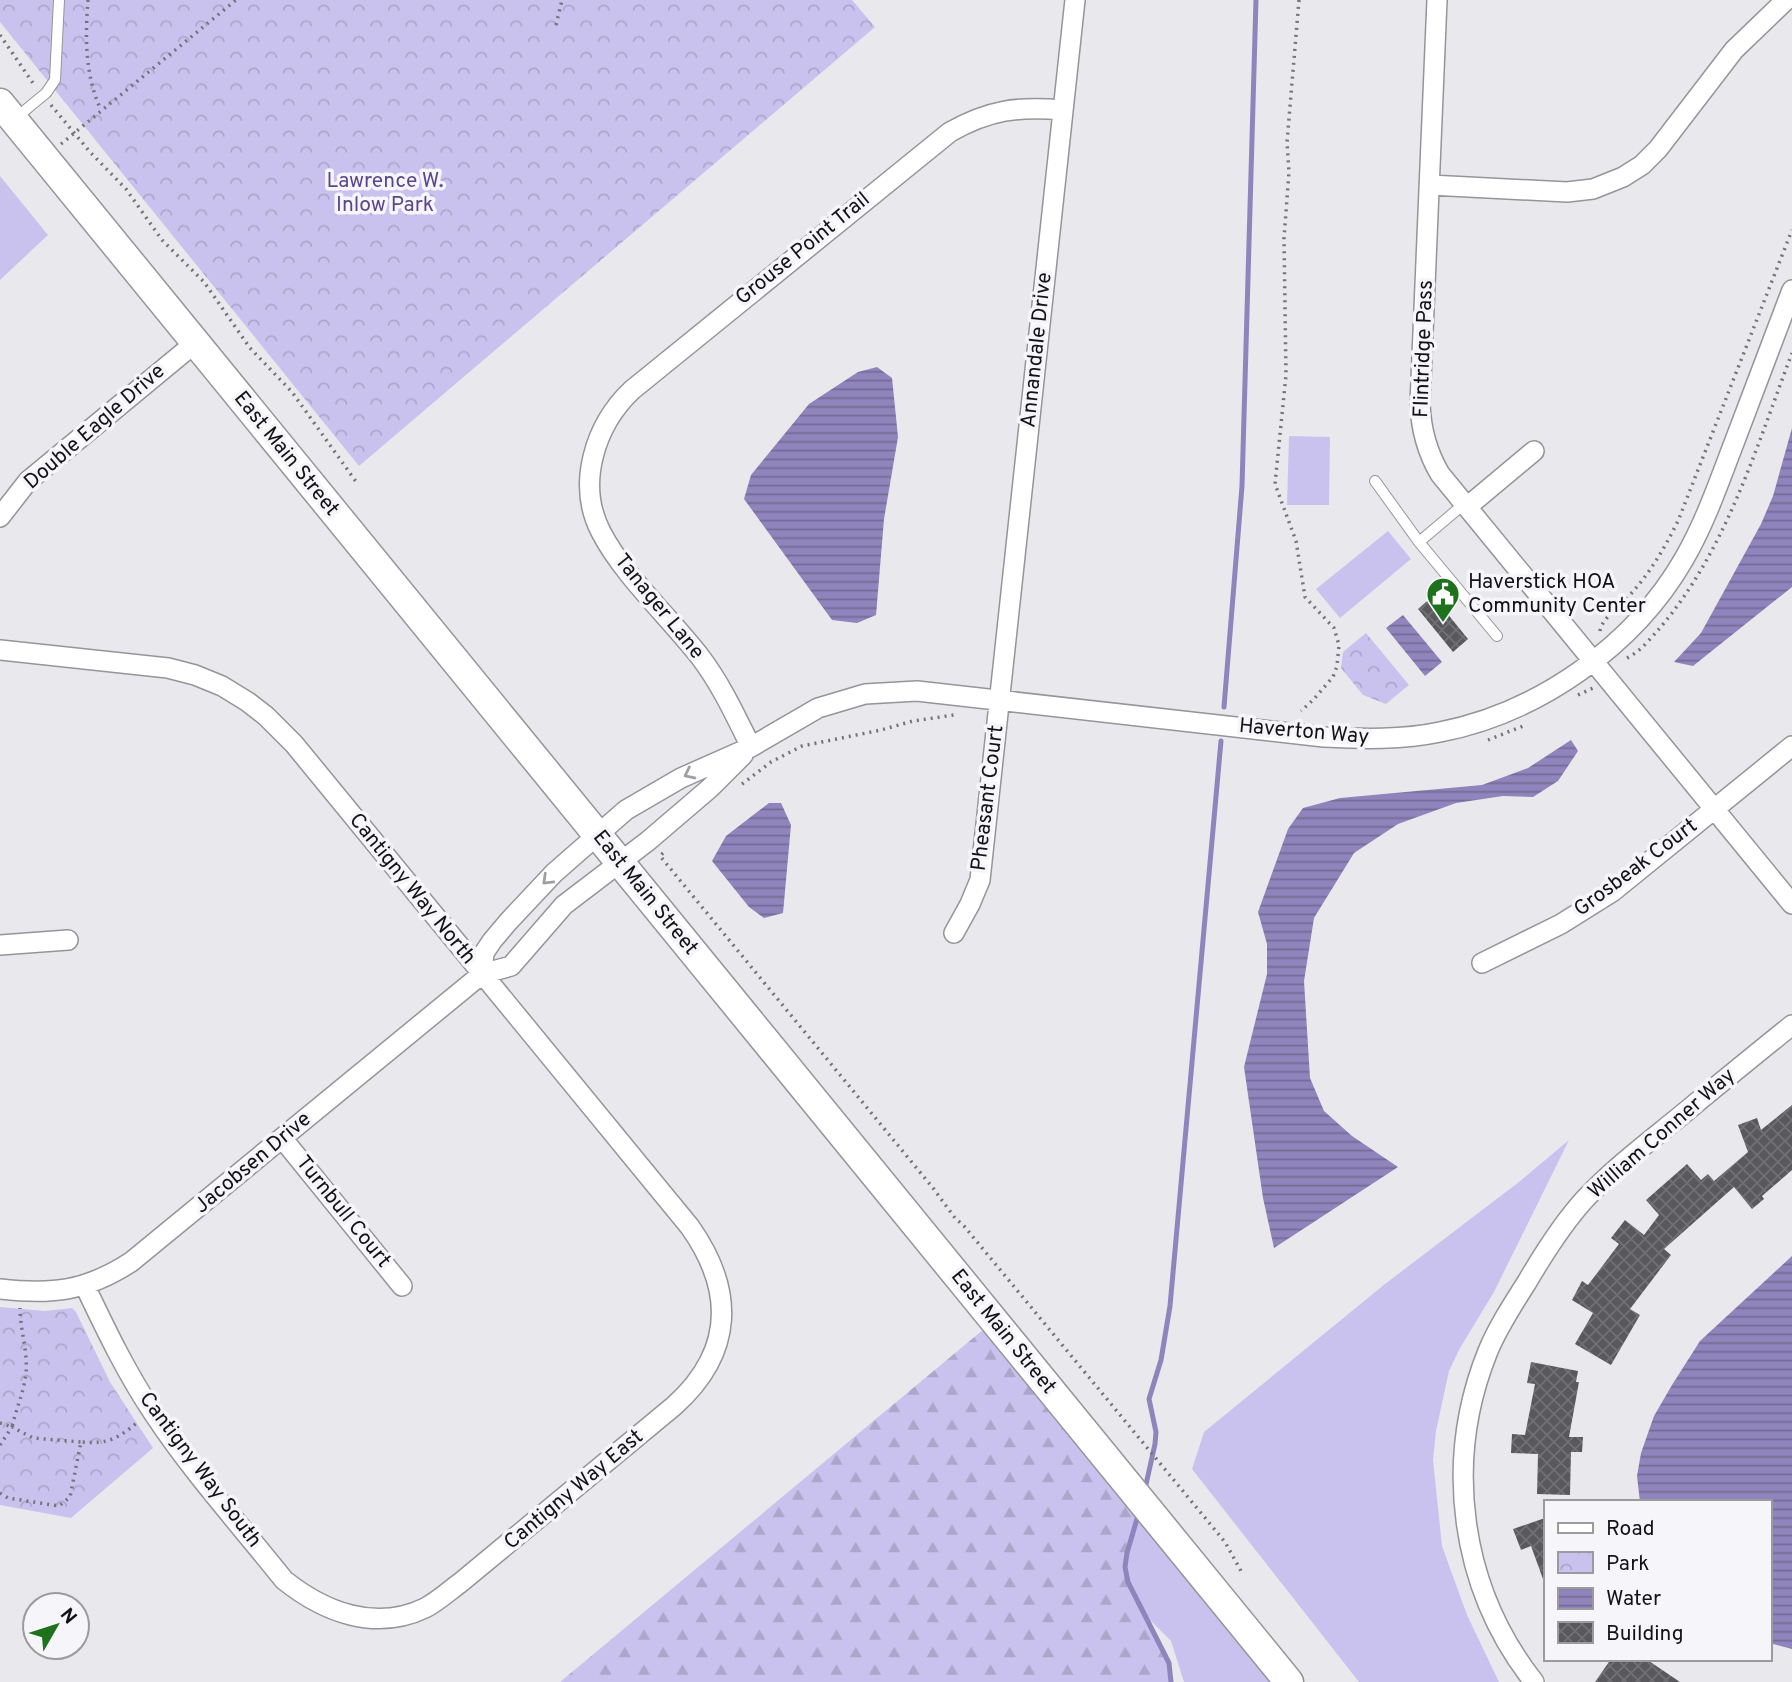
<svg xmlns="http://www.w3.org/2000/svg" width="1792" height="1682" font-family="Overpass,sans-serif">
  <style>
    .grass { fill: #cac2ee }
    .forest { fill: url(#forest-firs) }
    .park { fill: url(#park-crowns) }
    .water { fill: url(#water-rules) }
    .lines { fill: none; stroke-linecap: round; stroke-linejoin: round }
    .stream { stroke: #8f84bb; stroke-width: 5 }
    .building { fill: url(#building-cross-hatch) }
    .lane-casing { stroke: #959499; stroke-width: 12 }
    .street-casing { stroke: #959499; stroke-width: 22 }
    .secondary-casing { stroke: #959499; stroke-width: 31 }
    .path { stroke: #747376; stroke-width: 3.5; stroke-dasharray: 2 5; stroke-linecap: butt }
    .lane { stroke: #fff; stroke-width: 10 }
    .street { stroke: #fff; stroke-width: 19 }
    .secondary { stroke: #fff; stroke-width: 28 }
    .oneway { stroke: #a1a0a1 }
    .labels { text-anchor: middle; dominant-baseline: central; stroke-width: 7; stroke-linejoin: round; paint-order: stroke }
    .park-label { font-size: 21px; fill: #59478c; stroke: #f6f5fa }
    .street-label { font-size: 21px; fill: #131214; stroke: #f6f5fa }
    .poi-label { font-size: 21px; fill: #131214; stroke: #f6f5fa; text-anchor: start }
  </style>
  <defs>
    <pattern id="forest-firs" width="22" height="20" patternUnits="userSpaceOnUse" patternTransform="scale(1.75)"><rect width="22" height="20" fill="#cac2ee"/><path d="M5 1l3.5 6h-7zM16 11l3.5 6h-7z" fill="#ada6cb"/></pattern>
    <pattern id="park-crowns" width="20" height="18" patternUnits="userSpaceOnUse" patternTransform="scale(1.75)"><rect width="20" height="18" fill="#cac2ee"/><path d="M2 6a3 3 0 1 1 6 0M12 15a3 3 0 1 1 6 0" fill="none" stroke="#ada6cb"/></pattern>
    <pattern id="water-rules" width="6" height="5" patternUnits="userSpaceOnUse" patternTransform="scale(1.75)"><rect width="6" height="5" fill="#8f84bb"/><path d="M0 2.5h6" fill="none" stroke="#746b97"/></pattern>
    <pattern id="building-cross-hatch" width="8" height="8" patternUnits="userSpaceOnUse" patternTransform="scale(1.75)"><rect width="8" height="8" fill="#59585d"/><path d="M0 0l8 8M0 8l8-8" fill="none" stroke="#717074"/></pattern>
  </defs>
  <rect width="100%" height="100%" fill="#e9e8ed"/>
  <path class="grass" d="M0,176l48,59 -48,45z
    M1289,436l41,1 -1,68h-42z
    M1388,531l23,28 -71,59 -24,-29z
    M1569,1140l-75,152 -34,56 -11,23 -13,60 -3,29 9,86 25,69 32,67h-140l-167,-213 12,-37 181,-148 134,-102z
    M1138,1514l140,168h-94l-13,-41 -31,-31 -12,-28 -3,-15 2,-14z"/>
  <path class="forest" d="M984,1329l154,185c-4,15 -11,32 -12,48 -2,44 45,76 44,120h-610z"/>
  <path class="park" d="M0,0h852l23,27 -516,439 -359,-444z
    M1366,633l43,52 -23,19 -23,-9 -22,-27 2,-16z
    M0,1307l45,4 27,-3 4,4 34,70 43,66 -82,70 -71,-13z"/>
  <path class="water" d="M877,367l15,11 6,59 -14,82 -8,96 -19,8 -25,-3 -88,-121 7,-24 58,-71 49,-32z
    M1792,428v159l-99,79 -19,-4 27,-29 60,-109 12,-28z
    M1403,615l39,47 -17,14 -39,-48z
    M1571,740l7,11 -20,30 -25,16 -30,-1 -47,7 -58,21 -44,29 -40,65 -10,63 6,97 14,33 28,25 46,31 -124,81 -11,-50 -19,-131 23,-93v-30l-9,-32 30,-83 15,-21 37,-10 142,-13 46,-17z
    M769,803h12l10,22 -8,88 -19,5 -15,-11 -37,-46 14,-25z
    M1792,1256v393l-23,-6v-141h-129l-3,-26 4,-23 13,-37 18,-31 28,-44z"/>
  <g class="lines">
    <path class="stream" d="M1224,707l18,-221 14,-486
      M1145,1489l10,-45 1,-12 -7,-33 12,-39 9,-54 51,-565
      M1139,1512l-12,41 -2,14 3,15 41,81 2,19"/>
  </g>
  <path class="building" d="M1433,596l35,43 -15,13 -35,-43z
    M1792,1105v65l-30,26 2,3 -12,10 -18,-22 -70,62 7,6 -41,54 10,6 -29,50 -36,-21 18,-31 -21,-13 10,-19 6,4 31,-41 -8,-6 14,-18 19,15 15,-20 -13,-15 41,-36 14,16 7,-6 6,7 34,-29 -10,-27 19,-7 4,12z
    M1531,1362l47,9 -2,11h3l-10,55h14l-1,15h-11l-1,43 -33,-1 1,-40 -27,-1 1,-19 13,1 10,-51 -8,-1z
    M1545,1518v61h-2l-12,-33 -10,4 -8,-21z
    M1611,1659h35l34,23h-85z"/>
  <g class="lines">
    <defs>
      <path id="lane" d="M17,117l29,-24 9,-13 4,-80
        M1375,481l44,61
        M1464,504l-45,38 78,94"/>
      <path id="street" d="M1437,0l-17,404c1,27 7,48 20,70l352,430
        M1430,185l137,7 26,-3 30,-12 19,-12 16,-16 76,-99 52,-50
        M1467,507l67,-56
        M0,517l28,-36 167,-138
        M0,650l168,18 27,7 27,11 26,16 18,14 28,28 396,483c45,64 44,125 -16,179l-214,177c-11,8 -23,19 -35,25 -50,24 -101,4 -141,-28 -43,-54 -91,-107 -130,-166 -27,-40 -48,-84 -69,-128
        M751,747c-15,-30 -29,-61 -50,-89 -30,-39 -78,-83 -100,-126 -25,-48 -6,-107 31,-142l318,-258c39,-22 68,-26 112,-22
        M954,933l16,-29 10,-24 95,-880
        M0,945l68,-5
        M1482,963l79,-39 51,-32 180,-146
        M482,974l2,-21 8,-12 16,-19 46,-49 72,-63 55,-32 70,-31 67,-39 47,-14 52,-3 407,46c39,2 78,3 116,-5 98,-19 194,-86 244,-173 21,-36 35,-77 50,-116 19,-51 39,-102 58,-153
        M282,1138l120,148
        M0,1289c53,6 86,2 131,-27l351,-288 29,-8 53,-61 84,-64 62,-53 33,-33
        M1534,1682c-74,-94 -91,-220 -46,-331 10,-24 25,-47 39,-69 17,-29 35,-58 58,-83 26,-28 57,-52 88,-77 39,-32 79,-65 119,-97"/>
      <path id="secondary" d="M0,103l1289,1579"/>
    </defs>
    <use href="#lane" class="lane-casing"/>
    <use href="#street" class="street-casing"/>
    <use href="#secondary" class="secondary-casing"/>
    <path class="path" d="M88,0c-3,37 -3,76 13,110
      M1299,0l-12,142 2,30 -5,66 2,137 -11,109 21,57 9,56 29,31 5,17 -2,21 -4,11 -20,23 -12,11
      M556,25l6,-25
      M0,35l35,51
      M51,105l39,47 36,37 36,51 42,42 46,66 42,44 65,91
      M61,144l175,-144
      M1600,631c2,-13 19,-23 27,-33 22,-23 37,-49 51,-77l114,-291
      M1627,658c13,-6 23,-19 32,-29 67,-78 97,-181 133,-276
      M1578,695l15,-7
      M1488,740l35,-14
      M742,784l29,-22 31,-16 79,-16 32,-9 41,-6
      M663,853l-3,3 273,332 22,30 9,8 261,316 16,29
      M0,1423l12,4c4,-18 12,-35 14,-54 2,-22 -6,-43 -6,-65
      M0,1445l12,-18 21,11 48,4
      M0,1493l8,5 51,8 11,-9 11,-55c28,2 36,-3 57,-20"/>
    <use href="#lane" class="lane"/>
    <use href="#street" class="street"/>
    <use href="#secondary" class="secondary"/>
  </g>
  <defs><path id="oneway-chevron" d="M-2-3.5L2.5 0L-2 3.5" fill="none" stroke-width="1.6" stroke-linecap="round" stroke-linejoin="round" transform="scale(1.75)"/></defs>
  <g class="oneway">
    <use href="#oneway-chevron" transform="translate(689 774) rotate(154)"/>
    <use href="#oneway-chevron" transform="translate(547 880) rotate(136)"/>
  </g>
  <defs>
    <symbol id="civic-pin" viewBox="-11 -11 22 30"><path d="M0 17L-7.5 6A9.5 9.5 0 1 1 7.5 6Z" fill="#1f721c" stroke="#f6f5fa"/><path d="M-.6-6.5H3V-4.5H.6V-3L4-1V1h2V6H-6V1h2V-1L-.6-3ZM-1.2 2.5V6h2.4V2.5Z" fill="#fff"/></symbol>
  </defs>
  <g fill-rule="evenodd">
    <use href="#civic-pin" x="1424" y="575" width="38" height="52"/>
  </g>
  <g class="labels">
    <g class="park-label">
      <text x="385" y="181">Lawrence W.<tspan x="385" dy="24">Inlow Park</tspan></text>
    </g>
    <g class="street-label">
      <text transform="translate(803 249) rotate(-39)">Grouse Point Trail</text>
      <text transform="translate(1424 349) rotate(-88)">Flintridge Pass</text>
      <text transform="translate(1037 350) rotate(-84)">Annandale Drive</text>
      <text transform="translate(95 427) rotate(-41)">Double Eagle Drive</text>
      <text transform="translate(286 454) rotate(51)">East Main Street</text>
      <text transform="translate(659 607) rotate(51)">Tanager Lane</text>
      <text transform="translate(1304 732) rotate(5)">Haverton Way</text>
      <text transform="translate(988 798) rotate(-83)">Pheasant Court</text>
      <text transform="translate(1636 868) rotate(-37)">Grosbeak Court</text>
      <text transform="translate(412 889) rotate(51)">Cantigny Way North</text>
      <text transform="translate(645 893) rotate(51)">East Main Street</text>
      <text transform="translate(1662 1134) rotate(-41)">William Conner Way</text>
      <text transform="translate(253 1163) rotate(-40)">Jacobsen Drive</text>
      <text transform="translate(343 1212) rotate(51)">Turnbull Court</text>
      <text transform="translate(1003 1332) rotate(51)">East Main Street</text>
      <text transform="translate(200 1470) rotate(53)">Cantigny Way South</text>
      <text transform="translate(574 1490) rotate(-40)">Cantigny Way East</text>
    </g>
    <g class="poi-label">
      <text x="1468" y="582">Haverstick HOA<tspan x="1468" dy="24">Community Center</tspan></text>
    </g>
  </g>
  <rect x="1544" y="1500" width="228" height="161" fill="#f6f5fa" stroke="#9b9a9e" stroke-width="2"/>
  <rect x="1558" y="1523" width="35" height="10" fill="#ffffff" stroke="#9b9a9e" stroke-width="2"/>
  <text x="1606" y="1535" font-size="21" fill="#131214">Road</text>
  <rect x="1558" y="1552" width="35" height="21" fill="url(#park-crowns)" stroke="#9b9a9e" stroke-width="2"/>
  <text x="1606" y="1570" font-size="21" fill="#131214">Park</text>
  <rect x="1558" y="1588" width="35" height="21" fill="url(#water-rules)" stroke="#9b9a9e" stroke-width="2"/>
  <text x="1606" y="1605" font-size="21" fill="#131214">Water</text>
  <rect x="1558" y="1622" width="35" height="21" fill="url(#building-cross-hatch)" stroke="#9b9a9e" stroke-width="2"/>
  <text x="1606" y="1640" font-size="21" fill="#131214">Building</text>
  <g transform="translate(56 1626) rotate(51)"><circle r="33" fill="#f6f5fa" stroke="#9b9a9e" stroke-width="2"/>
  <path d="M0-5L12 26L0 18L-12 26Z" fill="#1f721c"/>
  <text y="-10" font-size="19" font-weight="bold" text-anchor="middle" fill="#131214">N</text>
  </g>
</svg>
